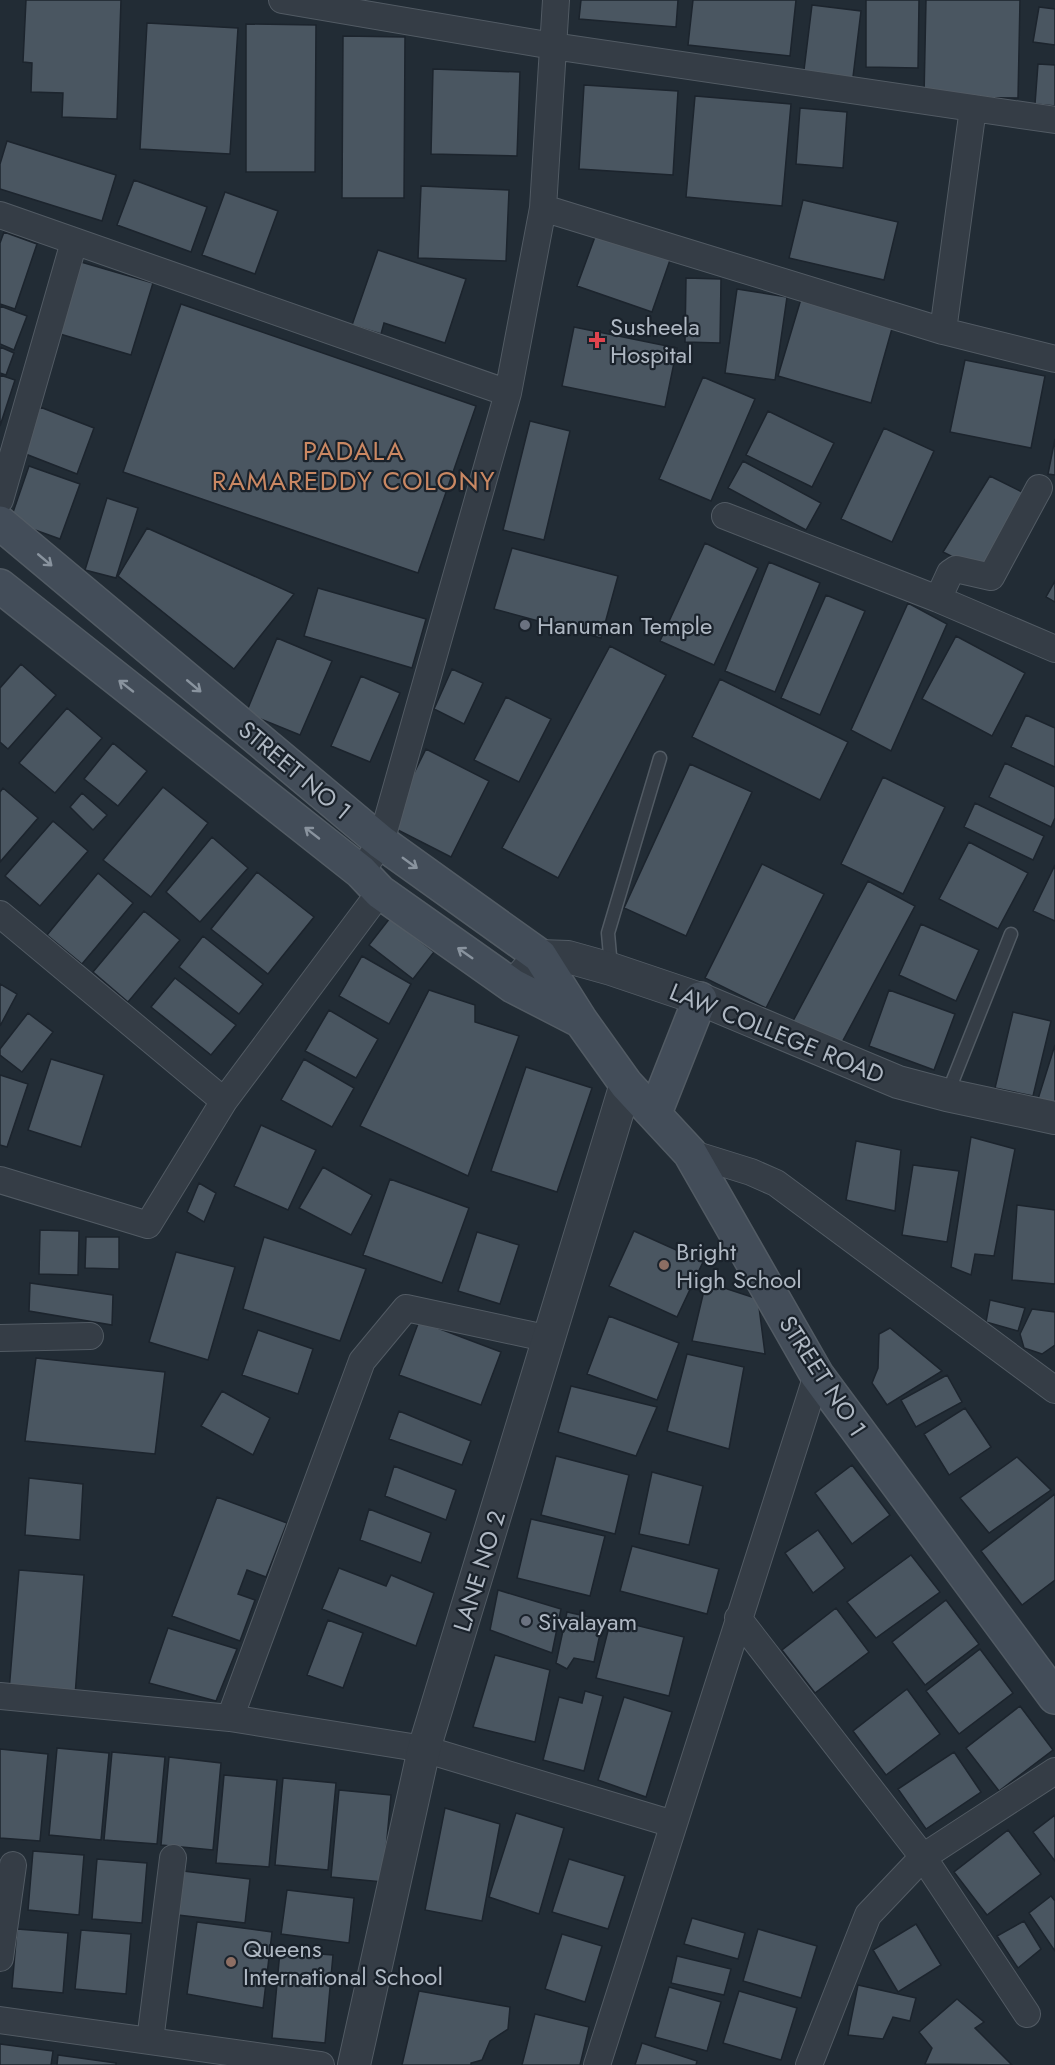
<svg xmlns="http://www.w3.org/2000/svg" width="1055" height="2065" font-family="Jost,sans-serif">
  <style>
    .building { fill: #4a5661; stroke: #1c242d; stroke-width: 1.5 }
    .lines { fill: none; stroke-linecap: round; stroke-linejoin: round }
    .service-casing { stroke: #525b64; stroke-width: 15 }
    .minor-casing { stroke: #525b64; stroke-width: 28 }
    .tertiary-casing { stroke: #525b64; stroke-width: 34 }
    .secondary-casing { stroke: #525b64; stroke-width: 36 }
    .service { stroke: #353d46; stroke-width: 12 }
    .minor { stroke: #353d46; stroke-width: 26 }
    .tertiary { stroke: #353d46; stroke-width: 32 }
    .secondary { stroke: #434d59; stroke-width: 33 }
    .oneway { stroke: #89939e }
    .health-dot { fill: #e0444e; stroke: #1a222b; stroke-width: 2 }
    .worship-dot { fill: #6b7280; stroke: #1a222b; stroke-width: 2 }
    .education-dot { fill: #8d6e63; stroke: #1a222b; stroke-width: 2 }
    .labels { text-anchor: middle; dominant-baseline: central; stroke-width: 4.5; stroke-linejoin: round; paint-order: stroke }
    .poi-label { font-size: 24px; fill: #afb8c3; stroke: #1a222b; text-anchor: start }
    .street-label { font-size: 24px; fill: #afb8c3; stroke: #1a222b }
    .neighbourhood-label { font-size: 26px; letter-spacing: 1.5px; fill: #ca8863; stroke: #1a222b }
  </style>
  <rect width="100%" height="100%" fill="#222c35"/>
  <path class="building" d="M26,0h95l-4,119 -55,-2 1,-24 -32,-1 1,-29 -9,-1z
    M581,0h97l-2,27 -97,-8z
    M693,0h103l-6,56 -102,-11z
    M866,0h53l-1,68 -52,-1z
    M926,0h94l-2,98 -94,-1z
    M812,5l49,6 -9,74 -49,-7z
    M1039,7l16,2v36l-22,-3z
    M147,23l91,5 -8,126 -90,-5z
    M246,24l70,1 -1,147h-69z
    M343,36l62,1 -1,161h-62z
    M1038,64l17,1v41l-20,-2z
    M433,69l87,3 -3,84 -86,-2z
    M584,85l94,6 -5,84 -94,-6z
    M695,96l96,8 -9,102 -96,-9z
    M800,108l47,4 -4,56 -47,-4z
    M7,141l109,34 -14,46 -102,-32v-25z
    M134,180l73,27 -16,45 -74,-27z
    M421,186l88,4 -3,71 -88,-3z
    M225,192l53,19 -23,63 -53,-19z
    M803,200l95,22 -14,58 -95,-22z
    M4,232l33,12 -22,65 -15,-5v-61z
    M596,234l74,26 -18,52 -75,-26z
    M378,250l88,29 -21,64 -61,-20 -3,11 -29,-9z
    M81,262l72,21 -22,72 -71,-21z
    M686,278l35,1 -1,64 -35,-1z
    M737,289l50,8 -12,83 -50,-7z
    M801,299l92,26 -22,78 -93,-27z
    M181,304l295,102 -58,167 -295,-101z
    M0,306l27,10 -13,34 -14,-6z
    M574,327l103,21 -12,59 -103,-21z
    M0,347l14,6 -8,22 -6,-2z
    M965,360l80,16 -14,72 -81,-16z
    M0,375l15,5 -15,46z
    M703,377l52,22 -44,102 -52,-22z
    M40,407l54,21 -17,46 -54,-21z
    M768,411l66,32 -22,44 -66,-32z
    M530,421l40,10 -26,109 -41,-10z
    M884,428l50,23 -42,91 -51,-23z
    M1055,439v36l-7,-1z
    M743,461l78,42 -15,27 -78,-42z
    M29,466l51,18 -20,55 -50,-18z
    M990,476l34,17 -43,78 -38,-19z
    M107,498l31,10 -22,70 -31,-8z
    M147,528l147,66 -60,75 -116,-93z
    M705,543l53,25 -44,97 -54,-24z
    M512,548l106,28 -17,62 -107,-29z
    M769,562l51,21 -45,109 -50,-21z
    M1055,581v21l-9,-5z
    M318,588l108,31 -14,49 -108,-32z
    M826,595l39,16 -45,104 -39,-17z
    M908,603l39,21 -56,127 -40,-21z
    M956,636l69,37 -33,63 -70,-37z
    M277,638l55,23 -32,74 -54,-22z
    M610,646l56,29 -108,203 -56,-30z
    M21,664l35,31 -48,54 -8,-7v-54z
    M452,669l31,14 -19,41 -30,-15z
    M361,676l39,17 -30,69 -39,-16z
    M720,679l128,63 -28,58 -128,-63z
    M506,697l45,22 -32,63 -45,-22z
    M67,708l35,30 -47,55 -36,-30z
    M1026,715l29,13v39l-44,-20z
    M113,743l34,28 -29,35 -34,-27z
    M426,749l63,32 -38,76 -63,-32z
    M1005,763l50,24v31l-4,9 -62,-30z
    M690,764l62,28 -66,144 -62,-28z
    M883,777l62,30 -42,87 -62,-30z
    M163,787l45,36 -57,74 -48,-37z
    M3,788l35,30 -38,44v-70z
    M82,793l25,22 -14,15 -23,-23z
    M975,803l69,33 -11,24 -69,-33z
    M53,821l35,30 -48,55 -35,-30z
    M212,837l36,31 -48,54 -34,-30z
    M969,842l59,31 -30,56 -59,-30z
    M762,864l62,30 -58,114 -61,-30z
    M1055,865v56l-22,-10z
    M257,872l57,45 -46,57 -57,-45z
    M98,873l35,30 -51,61 -35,-29z
    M868,881l47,25 -75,140 -47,-25z
    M144,911l36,29 -52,62 -35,-30z
    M390,918l44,34 -21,27 -44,-34z
    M921,924l58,26 -23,51 -57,-26z
    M203,936l60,48 -24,30 -60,-47z
    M362,956l49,28 -22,40 -50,-28z
    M175,978l61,47 -25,30 -60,-48z
    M0,984l17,10 -17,32z
    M429,990l46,15v17l44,14 -51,140 -108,-50z
    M889,990l66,24 -21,56 -65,-24z
    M329,1010l49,29 -22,39 -51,-27z
    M1013,1012l38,9 -18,75 -38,-8z
    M28,1013l25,19 -31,40 -22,-17v-6z
    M1055,1045v59l-17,-5z
    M51,1059l53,16 -23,72 -53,-17z
    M304,1059l50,29 -22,39 -51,-27z
    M526,1067l66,21 -35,104 -66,-21z
    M0,1075l28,9 -21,63 -7,-2z
    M261,1125l55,25 -28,60 -54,-24z
    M971,1137l44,12 -21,107 -19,-2 -4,21 -20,-8z
    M856,1141l45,9 -6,61 -49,-11z
    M913,1165l46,6 -12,71 -45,-7z
    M323,1167l49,28 -21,40 -52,-27z
    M390,1179l79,29 -27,75 -79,-28z
    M199,1183l17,10 -12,29 -17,-10z
    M1017,1205l38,5v74l-43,-4z
    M40,1230l39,1 -1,44 -39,-1z
    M634,1231l69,31 -26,55 -68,-31z
    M477,1232l42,13 -19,59 -42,-13z
    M86,1237h33v32l-34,-1z
    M264,1237l102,32 -26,72 -97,-32z
    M176,1252l59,15 -27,93 -59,-18z
    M706,1282l52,17 7,55 -73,-13z
    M30,1283l83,12 -1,30 -83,-14z
    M990,1300l35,8 -7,23 -32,-9z
    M1032,1309l23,3v33l-13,9 -18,-6 -4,-14z
    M609,1316l70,27 -22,57 -70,-26z
    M419,1321l82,31 -20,53 -82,-30z
    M890,1328l52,43 -55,34 -15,-22 6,-15 1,-34z
    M258,1330l55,19 -15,45 -56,-19z
    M687,1354l57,13 -15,82 -62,-18z
    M36,1358l129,14 -10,82 -130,-13z
    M947,1375l15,27 -46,25 -15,-27z
    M571,1386l86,21 -21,49 -78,-24z
    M222,1391l48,27 -17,37 -52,-29z
    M965,1408l26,39 -42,28 -25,-41z
    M399,1411l72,30 -9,24 -73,-26z
    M556,1456l73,19 -14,59 -74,-19z
    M1017,1457l34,33 -62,43 -29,-35z
    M852,1465l38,50 -38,29 -37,-51z
    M394,1466l62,24 -10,30 -61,-24z
    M652,1472l51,14 -14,59 -50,-11z
    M29,1478l54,6 -3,56 -55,-5z
    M1055,1494v86l-33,25 -41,-54z
    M217,1497l70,26 -21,54 -19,-7 -9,24 17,6 -15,41 -68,-25z
    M369,1509l62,24 -10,30 -61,-23z
    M531,1519l74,17 -15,60 -73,-18z
    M818,1530l27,38 -32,25 -28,-40z
    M632,1546l87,23 -12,45 -87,-23z
    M911,1555l29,37 -64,46 -29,-36z
    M339,1568l47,18 5,-11 43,18 -18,53 -94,-37z
    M19,1570l65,5 -9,121 -66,-5z
    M498,1590l63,19 -9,44 -62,-23z
    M946,1600l33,44 -54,41 -33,-43z
    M836,1608l33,44 -54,41 -33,-43z
    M567,1612l36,8 -9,42 -20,-4 -7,11 -11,-6z
    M611,1619l73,18 -15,59 -73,-18z
    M328,1620l35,13 -20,55 -36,-13z
    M168,1628l69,21 -21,52 -67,-18z
    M980,1649l33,44 -54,41 -33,-43z
    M495,1655l55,15 -15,72 -62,-15z
    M907,1689l33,45 -54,41 -33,-44z
    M585,1691l18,5 -19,75 -41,-11 16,-63 23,6z
    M624,1697l48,15 -26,85 -48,-17z
    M1020,1706l33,44 -54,41 -33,-43z
    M57,1748l52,5 -8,87 -52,-5z
    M0,1749l48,5 -8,87 -40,-3z
    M112,1752l53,5 -8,87 -53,-4z
    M954,1752l27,40 -55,37 -28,-40z
    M169,1757l52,6 -8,87 -52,-5z
    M224,1775l53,5 -8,87 -53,-4z
    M283,1778l53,5 -8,87 -53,-5z
    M339,1790l52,5 -8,87 -52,-5z
    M445,1808l55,16 -18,97 -57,-11z
    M516,1813l48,15 -25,86 -50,-17z
    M1055,1815v46l-22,-29z
    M1008,1830l33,44 -54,41 -33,-43z
    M33,1851l51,4 -5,60 -51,-5z
    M97,1859l50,4 -5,60 -50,-4z
    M569,1859l56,17 -17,53 -56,-17z
    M183,1871l67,8 -5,44 -67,-8z
    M287,1890l67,8 -5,45 -68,-9z
    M1051,1896l4,5v50l-26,-38z
    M692,1918l53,15 -7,26 -54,-15z
    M1024,1921l17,28 -23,19 -21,-32z
    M197,1922l75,10 -9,76 -76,-14z
    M916,1924l25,41 -43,27 -25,-42z
    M17,1929l51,4 -5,60 -51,-5z
    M758,1929l59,17 -16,52 -58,-17z
    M81,1930l50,4 -5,60 -51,-5z
    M562,1934l40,12 -17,56 -40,-13z
    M280,1951l53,4 -8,88 -53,-5z
    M677,1956l54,13 -7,26 -53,-12z
    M858,1985l58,13 -6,23 -17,-4 -10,22 -35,-4z
    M669,1987l52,15 -14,49 -52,-14z
    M419,1991l91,16 -2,22 -18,12 -8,19 -11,3v2h-69z
    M739,1991l58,17 -16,52 -58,-17z
    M957,1999l27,23 -9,6 37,37 -87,-1 7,-16 -13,-16z
    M535,2014l54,13 -9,38h-58z
    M642,2043l55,18 -1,4h-61z
    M0,2044l53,7 -2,14h-51z
    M58,2055l58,8v2h-59z"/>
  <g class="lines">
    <defs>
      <path id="service" d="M611,967l-3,-34 52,-175
        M947,1095l64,-161"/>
      <path id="minor" d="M282,0l271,46 502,74
        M556,0l-13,208 400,123 112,28
        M0,215l508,178
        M943,331l30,-223
        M0,500l74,-258
        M725,516l213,83 117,50
        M938,599l12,-26 6,-4 35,8 48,-89
        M361,872l20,-30 127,-449 35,-185
        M0,914l224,187
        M690,1153l61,19 25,11 279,207
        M0,1180l148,45 76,-124 156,-209
        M0,1338l90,-2
        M738,1618l185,239 104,157
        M0,1696l230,22 194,31 249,75
        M230,1718l132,-357 44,-53 144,31
        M0,1958l13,-93
        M0,2020l321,45
        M150,2041l23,-183
        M597,2065l220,-690
        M809,2065l59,-150 55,-58 132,-86"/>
      <path id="tertiary" d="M513,986l27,-30 28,1 43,12 89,30 198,83 49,13 108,23
        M354,2065l70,-316 202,-665"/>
      <path id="secondary" d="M0,523l381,319 159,114 41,65 45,63 64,69 127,222 238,322
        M0,586l361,286 19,20 133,94 68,35
        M655,1113l45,-114"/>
    </defs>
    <use href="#service" class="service-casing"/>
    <use href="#minor" class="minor-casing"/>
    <use href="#tertiary" class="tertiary-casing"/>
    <use href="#secondary" class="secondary-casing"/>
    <use href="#service" class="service"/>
    <use href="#minor" class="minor"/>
    <use href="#tertiary" class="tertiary"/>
    <use href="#secondary" class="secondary"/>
  </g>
  <defs><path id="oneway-shaft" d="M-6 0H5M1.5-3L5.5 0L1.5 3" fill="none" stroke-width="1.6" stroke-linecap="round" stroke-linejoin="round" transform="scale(1.5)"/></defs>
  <g class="oneway">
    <use href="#oneway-shaft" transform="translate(45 560) rotate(40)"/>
    <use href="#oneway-shaft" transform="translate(126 686) rotate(-142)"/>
    <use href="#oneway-shaft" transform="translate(194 686) rotate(40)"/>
    <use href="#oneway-shaft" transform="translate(312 833) rotate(-142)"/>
    <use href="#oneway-shaft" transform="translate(410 863) rotate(36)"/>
    <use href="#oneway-shaft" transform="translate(465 953) rotate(-145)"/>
  </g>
  <path class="health-dot" d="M594 331h6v6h6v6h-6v6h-6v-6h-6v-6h6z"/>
  <g class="worship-dot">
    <circle cx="525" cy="625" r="6"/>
    <circle cx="526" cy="1621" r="6"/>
  </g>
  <g class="education-dot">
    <circle cx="664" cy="1265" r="6"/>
    <circle cx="231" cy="1962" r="6"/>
  </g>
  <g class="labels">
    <g class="poi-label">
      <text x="610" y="326">Susheela<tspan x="610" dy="28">Hospital</tspan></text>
      <text x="537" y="625">Hanuman Temple</text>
      <text x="676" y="1251">Bright<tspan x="676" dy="28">High School</tspan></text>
      <text x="538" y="1621">Sivalayam</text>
      <text x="243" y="1948">Queens<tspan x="243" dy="28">International School</tspan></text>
    </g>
    <g class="street-label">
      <text transform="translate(295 770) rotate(40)">STREET NO 1</text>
      <text transform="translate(777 1033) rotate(22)">LAW COLLEGE ROAD</text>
      <text transform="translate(823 1376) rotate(57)">STREET NO 1</text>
      <text transform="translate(479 1571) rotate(-73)">LANE NO 2</text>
    </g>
    <g class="neighbourhood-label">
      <text x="354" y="451">PADALA<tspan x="354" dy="30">RAMAREDDY COLONY</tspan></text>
    </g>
  </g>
</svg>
